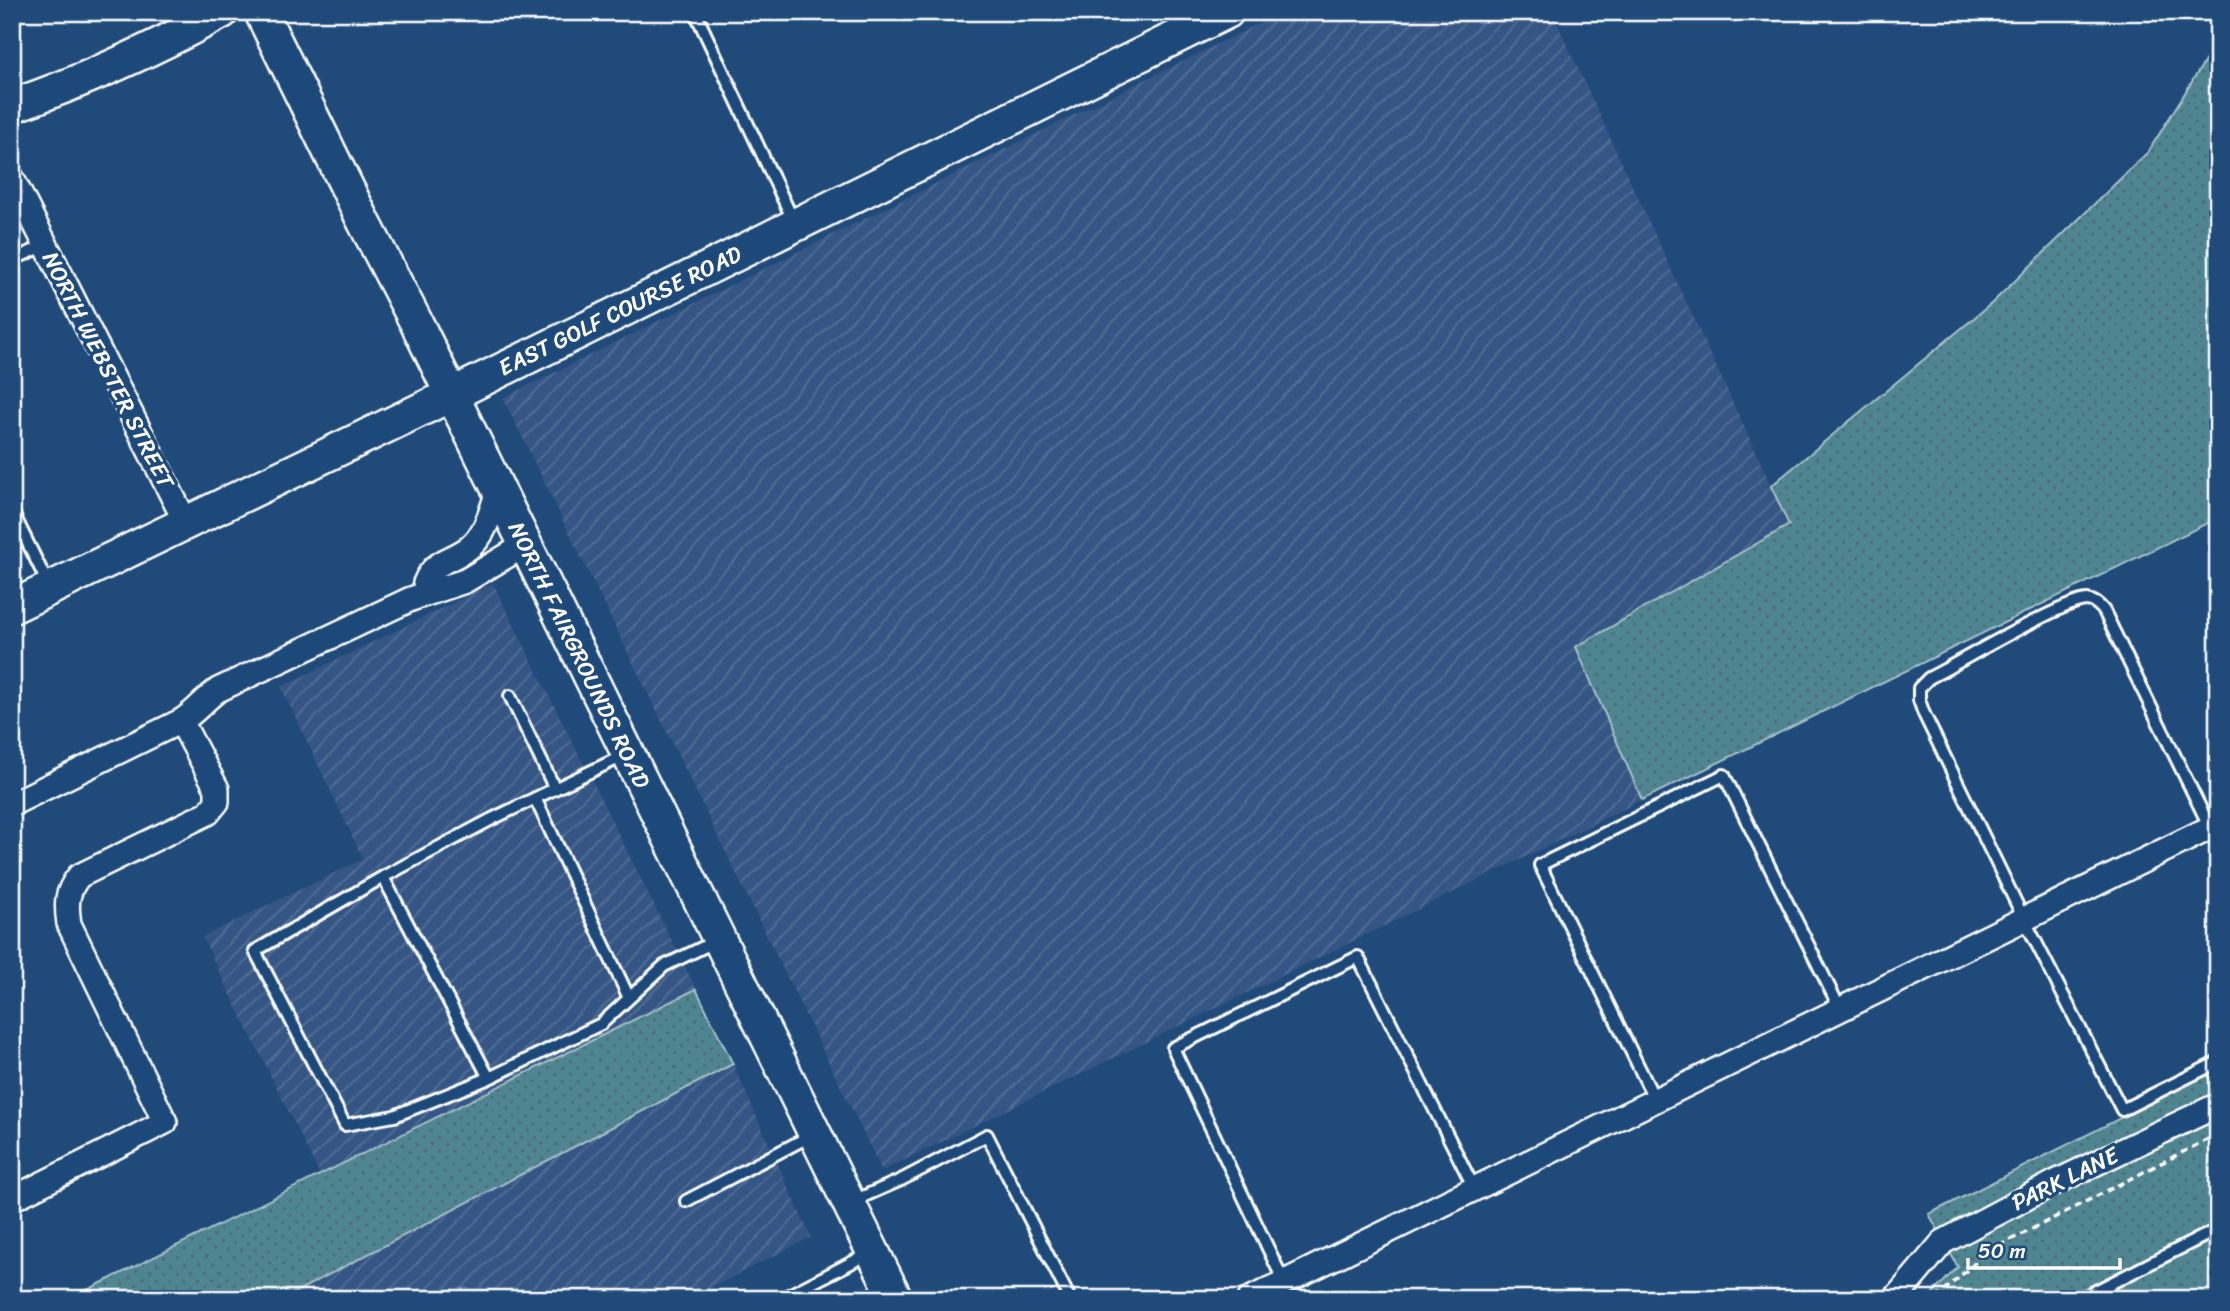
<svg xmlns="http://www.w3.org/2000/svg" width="2230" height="1311" font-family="Sriracha,sans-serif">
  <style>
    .industrial { fill: url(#industrial-furrows) }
    .grass { fill: url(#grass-dots); stroke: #a8c2c8; stroke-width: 2 }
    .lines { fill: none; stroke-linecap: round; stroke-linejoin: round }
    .lane-casing { stroke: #fff; stroke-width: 16 }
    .street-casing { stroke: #fff; stroke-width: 28 }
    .secondary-casing { stroke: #fff; stroke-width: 37 }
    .path { stroke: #fff; stroke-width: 3.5; stroke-dasharray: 7 5; stroke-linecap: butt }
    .lane { stroke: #1f4a7a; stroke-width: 10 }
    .street { stroke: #1f4a7a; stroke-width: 23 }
    .secondary { stroke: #1f4a7a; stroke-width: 32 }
    .labels { text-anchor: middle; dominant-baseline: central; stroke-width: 7; stroke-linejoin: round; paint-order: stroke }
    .street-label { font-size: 23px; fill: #fff; stroke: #1f4a7a }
  </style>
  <defs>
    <pattern id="industrial-furrows" width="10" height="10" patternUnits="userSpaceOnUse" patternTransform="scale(1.75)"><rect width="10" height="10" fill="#355684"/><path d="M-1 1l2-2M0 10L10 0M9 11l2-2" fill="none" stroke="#536f96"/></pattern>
    <pattern id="grass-dots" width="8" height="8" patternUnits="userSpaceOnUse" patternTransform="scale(1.75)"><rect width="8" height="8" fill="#508491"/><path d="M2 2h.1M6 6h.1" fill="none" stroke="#4e6b72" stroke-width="1.8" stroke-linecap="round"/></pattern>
  </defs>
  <rect width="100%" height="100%" fill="#1f4a7a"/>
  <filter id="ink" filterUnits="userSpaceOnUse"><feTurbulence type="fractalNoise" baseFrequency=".0143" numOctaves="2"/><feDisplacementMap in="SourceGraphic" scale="14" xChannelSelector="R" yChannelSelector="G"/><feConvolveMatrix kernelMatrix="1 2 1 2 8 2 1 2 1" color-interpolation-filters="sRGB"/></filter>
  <g filter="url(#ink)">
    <path class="industrial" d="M1282,12h270l237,512 -213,123 66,153 -760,371 -379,-773z
      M493,583l203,406 -376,186 -118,-238 161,-78 -82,-172z
      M733,1064l78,173 -122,62h-407z"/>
    <path class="grass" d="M2218,40v478l-576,282 -66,-153 213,-122 -18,-39 221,-183 156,-151z
      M696,989l37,75 -451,235h-213z
      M2218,1069v230h-291l31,-32 -29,-53z"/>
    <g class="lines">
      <defs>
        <path id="lane" d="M695,12l99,210
          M12,260l34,-15
          M12,511l37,75
          M510,696l45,93
          M625,755l-133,64 -109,58 -128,74 90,174 49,-9 95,-38 112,-54 63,-58 54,-26
          M535,798l94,200
          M2218,844l-114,-233c-5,-6 -9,-10 -17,-11 -20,0 -118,56 -141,69l-17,9 -10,10v12l5,14 100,205 98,191 96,-48
          M383,877l106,201
          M1655,1100l-115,-235 184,-90 116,234
          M686,1201l126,-66
          M851,1202l50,-22 86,-45 83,164
          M1284,1282l-111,-234 185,-91 116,231
          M781,1299l89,-46
          M2080,1299l138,-70"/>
        <path id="street" d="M12,178l174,345
          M430,592l-5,-9c10,-25 29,-22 46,-37 15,-12 21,-38 27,-55
          M12,804l169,-83c15,-9 23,-21 37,-31l193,-91 54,-18 60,-36
          M12,1199l153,-77 -96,-198c-3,-20 -3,-32 10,-48l129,-63 9,-11v-13l-36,-68
          M1250,1299l968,-475
          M1895,1299l48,-57 111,-59 164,-78"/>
        <path id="secondary" d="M261,12l103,210 53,102 479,975
          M12,106c73,-25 142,-57 210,-94
          M12,607l439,-212 776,-383"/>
      </defs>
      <use href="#lane" class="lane-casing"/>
      <use href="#street" class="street-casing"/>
      <use href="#secondary" class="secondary-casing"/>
      <path class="path" d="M1935,1299l52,-47 231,-118"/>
      <use href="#lane" class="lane"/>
      <use href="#street" class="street"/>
      <use href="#secondary" class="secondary"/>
    </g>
  </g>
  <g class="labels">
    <g class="street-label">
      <text transform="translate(620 311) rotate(-26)">EAST GOLF COURSE ROAD</text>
      <text transform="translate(108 370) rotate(63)">NORTH WEBSTER STREET</text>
      <text transform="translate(579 655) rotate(64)">NORTH FAIRGROUNDS ROAD</text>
      <text transform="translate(2065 1179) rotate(-26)">PARK LANE</text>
    </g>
  </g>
  <rect width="2230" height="1311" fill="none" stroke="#1f4a7a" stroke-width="42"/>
  <rect x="21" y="21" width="2188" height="1269" fill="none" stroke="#fff" stroke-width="2.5" filter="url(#ink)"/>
  <path d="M1968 1258v10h152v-10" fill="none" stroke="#ffffff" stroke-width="3.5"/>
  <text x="1978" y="1258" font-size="21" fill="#ffffff" stroke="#1f4a7a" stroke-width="5" paint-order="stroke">50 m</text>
</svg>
